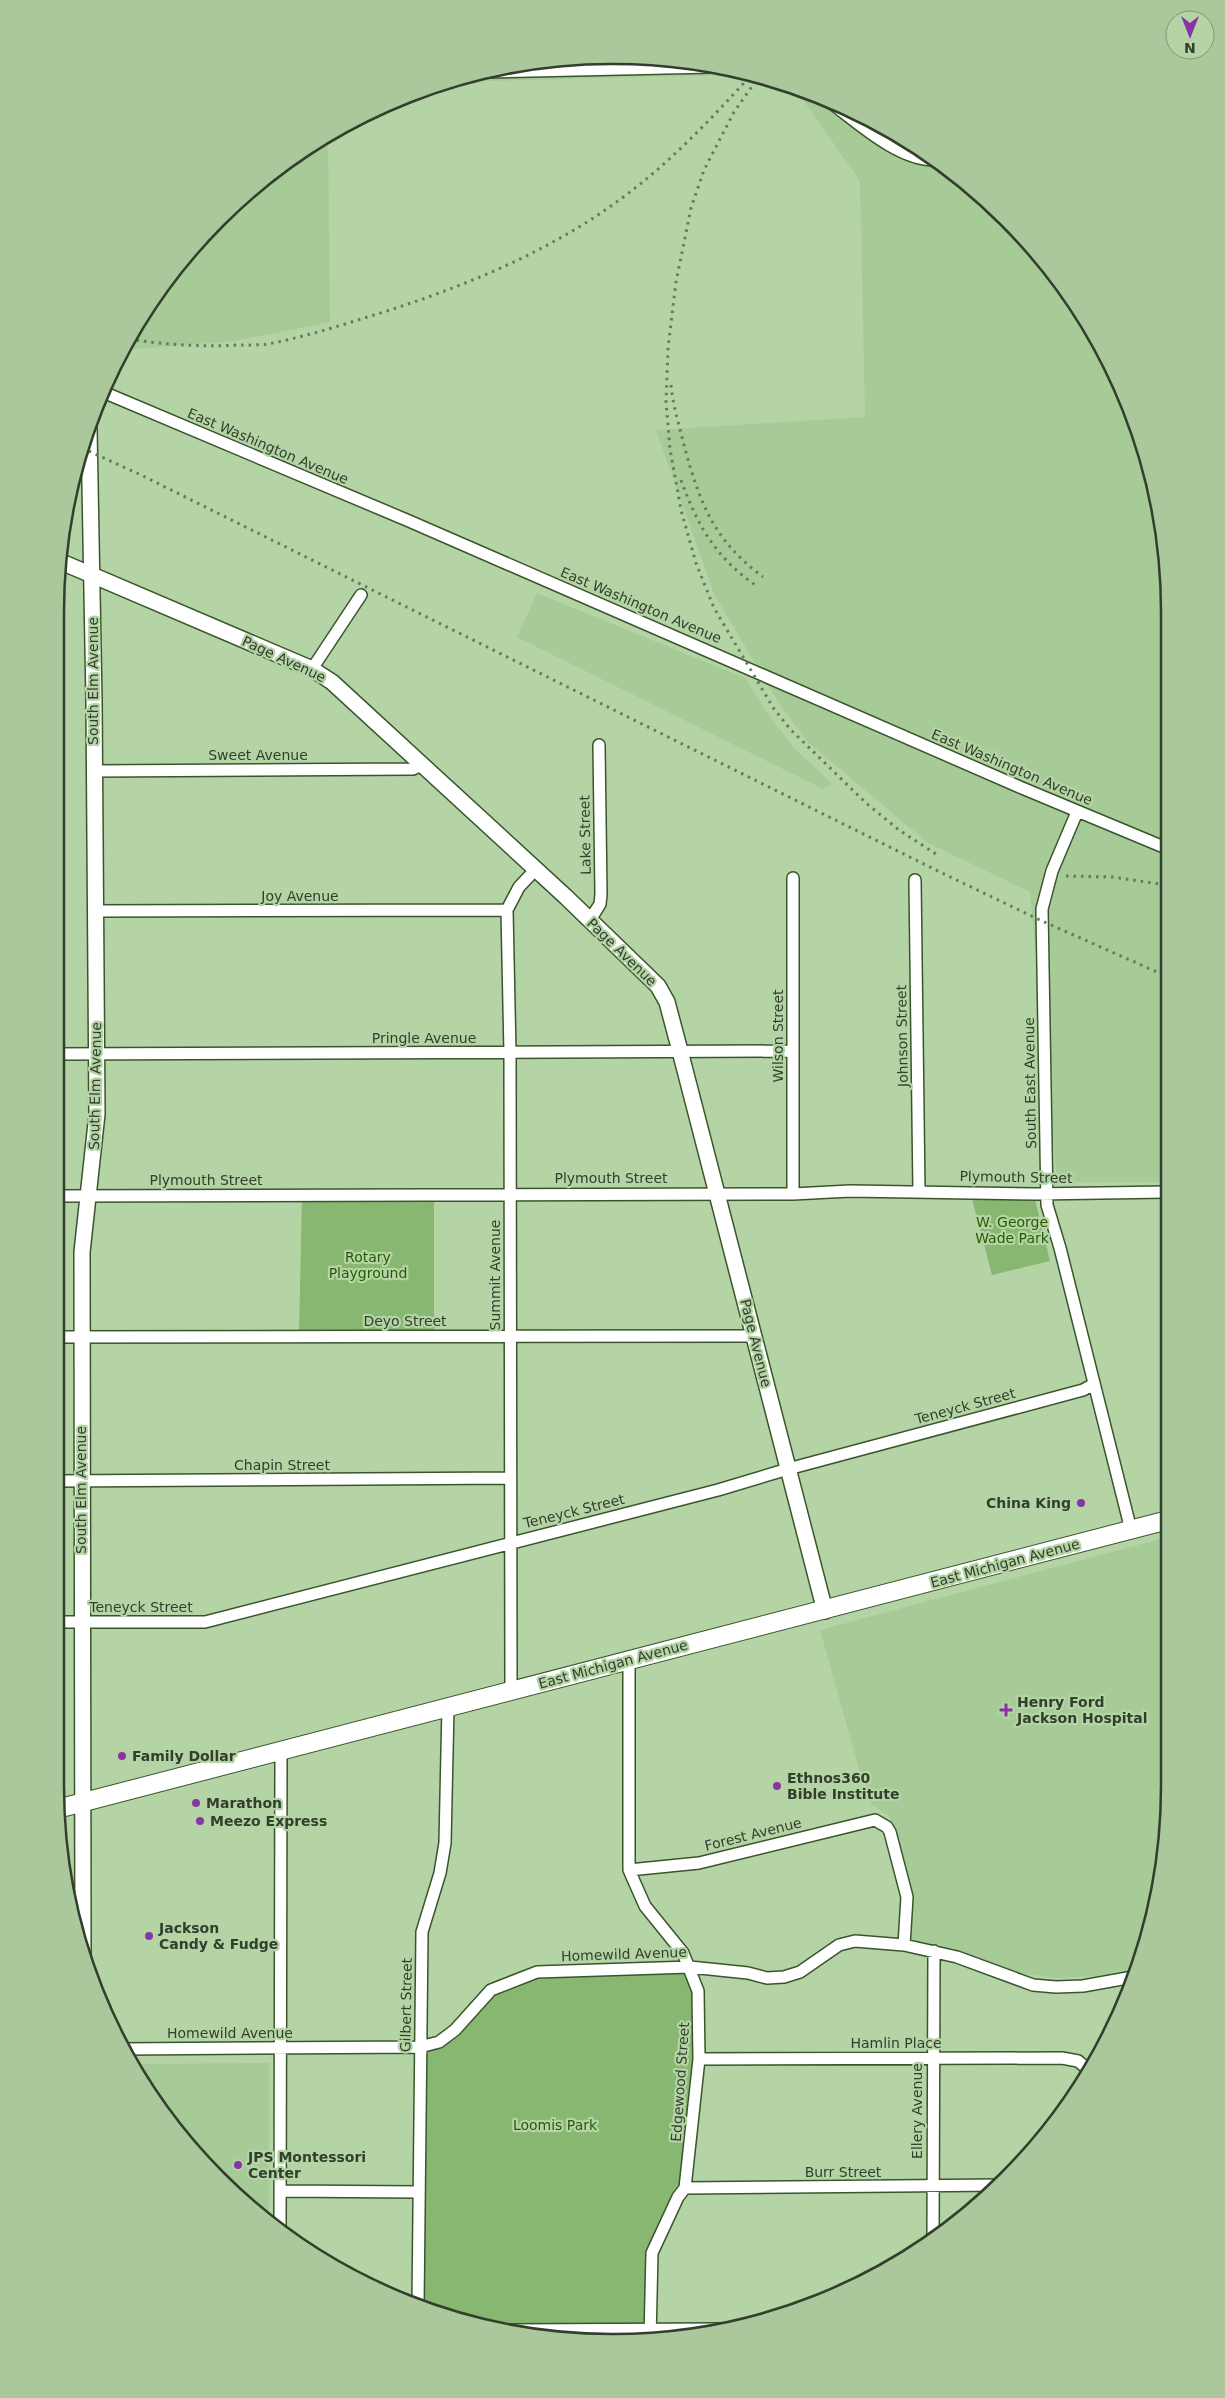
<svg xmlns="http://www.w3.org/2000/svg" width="1225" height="2398" font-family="'DejaVu Sans',sans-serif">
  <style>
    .built { fill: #a7cb97 }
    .green { fill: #88b771 }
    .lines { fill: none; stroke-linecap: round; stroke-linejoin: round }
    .street-casing { stroke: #3a552c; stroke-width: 14 }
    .secondary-casing { stroke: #3a552c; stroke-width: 18 }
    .primary-casing { stroke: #3a552c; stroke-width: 20 }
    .street { stroke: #fff; stroke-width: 11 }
    .secondary { stroke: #fff; stroke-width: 15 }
    .primary { stroke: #fff; stroke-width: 18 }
    .rail { stroke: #667a5d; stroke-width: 3; stroke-dasharray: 2.5 5; stroke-linecap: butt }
    .poi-dot { fill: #8735a4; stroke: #b4d4a6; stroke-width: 2 }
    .labels { text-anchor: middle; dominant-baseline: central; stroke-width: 4.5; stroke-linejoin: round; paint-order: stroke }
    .street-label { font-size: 14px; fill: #323f2c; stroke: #b4d4a6 }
    .park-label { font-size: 14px; fill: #285b00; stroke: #b4d4a6 }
    .poi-label { font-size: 14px; font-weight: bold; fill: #323f2c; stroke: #b4d4a6; text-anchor: start }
    .rim { fill: none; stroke: #323f2c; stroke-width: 2.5 }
  </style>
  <rect width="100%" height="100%" fill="#b4d4a6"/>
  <path class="built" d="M649,56l108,18 102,38 93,58 103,103 73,126 37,140 2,643h-110l-27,-290 -102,-49 -120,-101 -27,-35 -67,-113 -58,-164 209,-13 -5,-236 -59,-84 -67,-22 -289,7 94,-22z
    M328,134l2,188 -95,19 -113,9 48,-77 75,-79z
    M537,593l208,85 27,42 24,30 36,33 -9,6 -306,-152z
    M1168,1537l1,285 -18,108 -14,38 -38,8 -42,2 -32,-4 -55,-15 -60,-20 3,-41 -15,-63 -10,-20 -16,-10 -7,-15 -45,-160z
    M269,2063v159l-24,-18 -75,-79 -34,-51v-10z"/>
  <path class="green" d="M434,1194v142l-135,-1 3,-140z
    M972,1199h63l15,62 -58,14z
    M690,1967l10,42 -15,179 -33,65 -2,79h-147l-85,-26 2,-259 35,-17 55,-49 60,-10z"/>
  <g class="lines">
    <defs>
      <path id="street" d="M488,72l223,-5
        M830,102c28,21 69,59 106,58
        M103,392l306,129 613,267 144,60
        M312,669l49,-74
        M93,771l320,-2 9,-4
        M1077,812l-25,59 -10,38 5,296 13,43 71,282
        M915,880l4,312
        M94,911l413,-1
        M590,920l10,-16 1,-10 -2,-149
        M56,1054l737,-3
        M793,1194v-316
        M56,1196l737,-2 57,-3 186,3 131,-2
        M55,1337l699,-1
        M55,1481l455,-3
        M55,1622h150l513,-132 70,-21 295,-79 11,-6
        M629,1659v211l16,36 38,47 15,38 1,68 -14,129 -7,9 -26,56 -2,86
        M511,1691l-1,-638 -3,-143 12,-23 17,-18
        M629,1870l70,-7 176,-43 12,7 3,5 17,65 -3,48
        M123,2049l297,-2 19,-5 16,-12 36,-40 46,-18 153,-5 58,6 19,5 17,-1 16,-5 39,-27 16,-4 49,4 53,12 76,28 23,2 27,-1 50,-9
        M699,2059l363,-1 16,3 12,10
        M685,2188l315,-3
        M280,2191l138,1
        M280,2230l1,-479
        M933,2241l1,-290
        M418,2306l4,-374 18,-59 5,-30 3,-136"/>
      <path id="secondary" d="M59,561l253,108 20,13 234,215 92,89 9,16 13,49 145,560
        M83,1957l-1,-705 15,-138 -3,-413 -5,-272
        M503,2332l217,-1"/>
      <path id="primary" d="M57,1809l1111,-289"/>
    </defs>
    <use href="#street" class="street-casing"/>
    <use href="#secondary" class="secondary-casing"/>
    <use href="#primary" class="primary-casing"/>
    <use href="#street" class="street"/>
    <use href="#secondary" class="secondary"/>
    <use href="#primary" class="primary"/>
    <path class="rail" d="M760,75l-26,37 -30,58 -13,38 -15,74 -8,66 -2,54 4,47 11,61 15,53 18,45 60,101 17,21 75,73 33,27 40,26
      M129,339c37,6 72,8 109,6 10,0 21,0 30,-1 36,-7 71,-18 106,-29 87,-27 174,-62 248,-117 49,-36 90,-80 131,-125
      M671,385c2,22 9,43 14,64 16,57 29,91 78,128
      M82,448l59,27 799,397 102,49 124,55
      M681,480c17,47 35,78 77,107
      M1066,876l47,1 53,8"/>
  </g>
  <g class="poi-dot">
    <circle cx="1081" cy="1503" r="5"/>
    <path d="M1003.5 1702.5h5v5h5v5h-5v5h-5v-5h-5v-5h5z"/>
    <circle cx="122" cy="1756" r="5"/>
    <circle cx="777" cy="1786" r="5"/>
    <circle cx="196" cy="1803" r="5"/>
    <circle cx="200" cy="1821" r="5"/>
    <circle cx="149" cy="1936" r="5"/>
    <circle cx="238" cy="2165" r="5"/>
  </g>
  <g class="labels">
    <g class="street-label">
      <text transform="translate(268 446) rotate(23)">East Washington Avenue</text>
      <text transform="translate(641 605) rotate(23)">East Washington Avenue</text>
      <text transform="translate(284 659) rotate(25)">Page Avenue</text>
      <text transform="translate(93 681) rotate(-90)">South Elm Avenue</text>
      <text x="258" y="755">Sweet Avenue</text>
      <text transform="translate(1012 767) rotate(23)">East Washington Avenue</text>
      <text transform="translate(585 835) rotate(-91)">Lake Street</text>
      <text x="300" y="896">Joy Avenue</text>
      <text transform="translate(622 952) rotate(44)">Page Avenue</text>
      <text transform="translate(778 1036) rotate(-90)">Wilson Street</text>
      <text transform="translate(902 1036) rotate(-91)">Johnson Street</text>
      <text x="424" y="1038">Pringle Avenue</text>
      <text transform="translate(1030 1083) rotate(-91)">South East Avenue</text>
      <text transform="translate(95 1086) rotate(-89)">South Elm Avenue</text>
      <text transform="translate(1016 1177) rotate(1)">Plymouth Street</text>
      <text x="611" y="1178">Plymouth Street</text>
      <text x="206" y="1180">Plymouth Street</text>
      <text transform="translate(495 1275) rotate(-90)">Summit Avenue</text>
      <text x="405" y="1321">Deyo Street</text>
      <text transform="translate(756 1343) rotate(76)">Page Avenue</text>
      <text transform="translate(965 1406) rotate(-15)">Teneyck Street</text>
      <text x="282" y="1465">Chapin Street</text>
      <text transform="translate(81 1490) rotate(-90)">South Elm Avenue</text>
      <text transform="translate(574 1511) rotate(-14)">Teneyck Street</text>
      <text transform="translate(1005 1563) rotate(-15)">East Michigan Avenue</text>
      <text x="141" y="1607">Teneyck Street</text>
      <text transform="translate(613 1664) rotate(-15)">East Michigan Avenue</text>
      <text transform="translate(753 1834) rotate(-14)">Forest Avenue</text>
      <text transform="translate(624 1954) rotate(-2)">Homewild Avenue</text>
      <text transform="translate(406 2005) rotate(-89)">Gilbert Street</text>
      <text x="230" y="2033">Homewild Avenue</text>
      <text x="896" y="2043">Hamlin Place</text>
      <text transform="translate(680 2082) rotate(-86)">Edgewood Street</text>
      <text transform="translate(917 2111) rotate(-90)">Ellery Avenue</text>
      <text x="843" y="2172">Burr Street</text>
    </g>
    <g class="park-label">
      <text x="1012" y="1222">W. George<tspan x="1012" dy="16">Wade Park</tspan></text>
      <text x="368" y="1257">Rotary<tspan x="368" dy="16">Playground</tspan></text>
      <text x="555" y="2125">Loomis Park</text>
    </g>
    <g class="poi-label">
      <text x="1071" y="1503" text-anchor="end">China King</text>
      <text x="1017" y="1702">Henry Ford<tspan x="1017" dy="16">Jackson Hospital</tspan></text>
      <text x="132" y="1756">Family Dollar</text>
      <text x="787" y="1778">Ethnos360<tspan x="787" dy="16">Bible Institute</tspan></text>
      <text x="206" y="1803">Marathon</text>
      <text x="210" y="1821">Meezo Express</text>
      <text x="159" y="1928">Jackson<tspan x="159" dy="16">Candy &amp; Fudge</tspan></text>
      <text x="248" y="2157">JPS Montessori<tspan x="248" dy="16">Center</tspan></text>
    </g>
  </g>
  <path d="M0 0H1225V2398H0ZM612 64H613A548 548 0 0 1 1161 612V1786A548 548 0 0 1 613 2334H612A548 548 0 0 1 64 1786V612A548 548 0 0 1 612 64Z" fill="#aac89c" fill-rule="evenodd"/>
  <path class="rim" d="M612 64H613A548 548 0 0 1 1161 612V1786A548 548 0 0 1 613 2334H612A548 548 0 0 1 64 1786V612A548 548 0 0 1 612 64Z"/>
  <g transform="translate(1190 35) rotate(180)"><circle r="24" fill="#b4d4a6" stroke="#809875"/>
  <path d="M0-4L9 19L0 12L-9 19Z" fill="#8735a4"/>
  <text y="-8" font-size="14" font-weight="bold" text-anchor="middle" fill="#323f2c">N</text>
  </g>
</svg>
